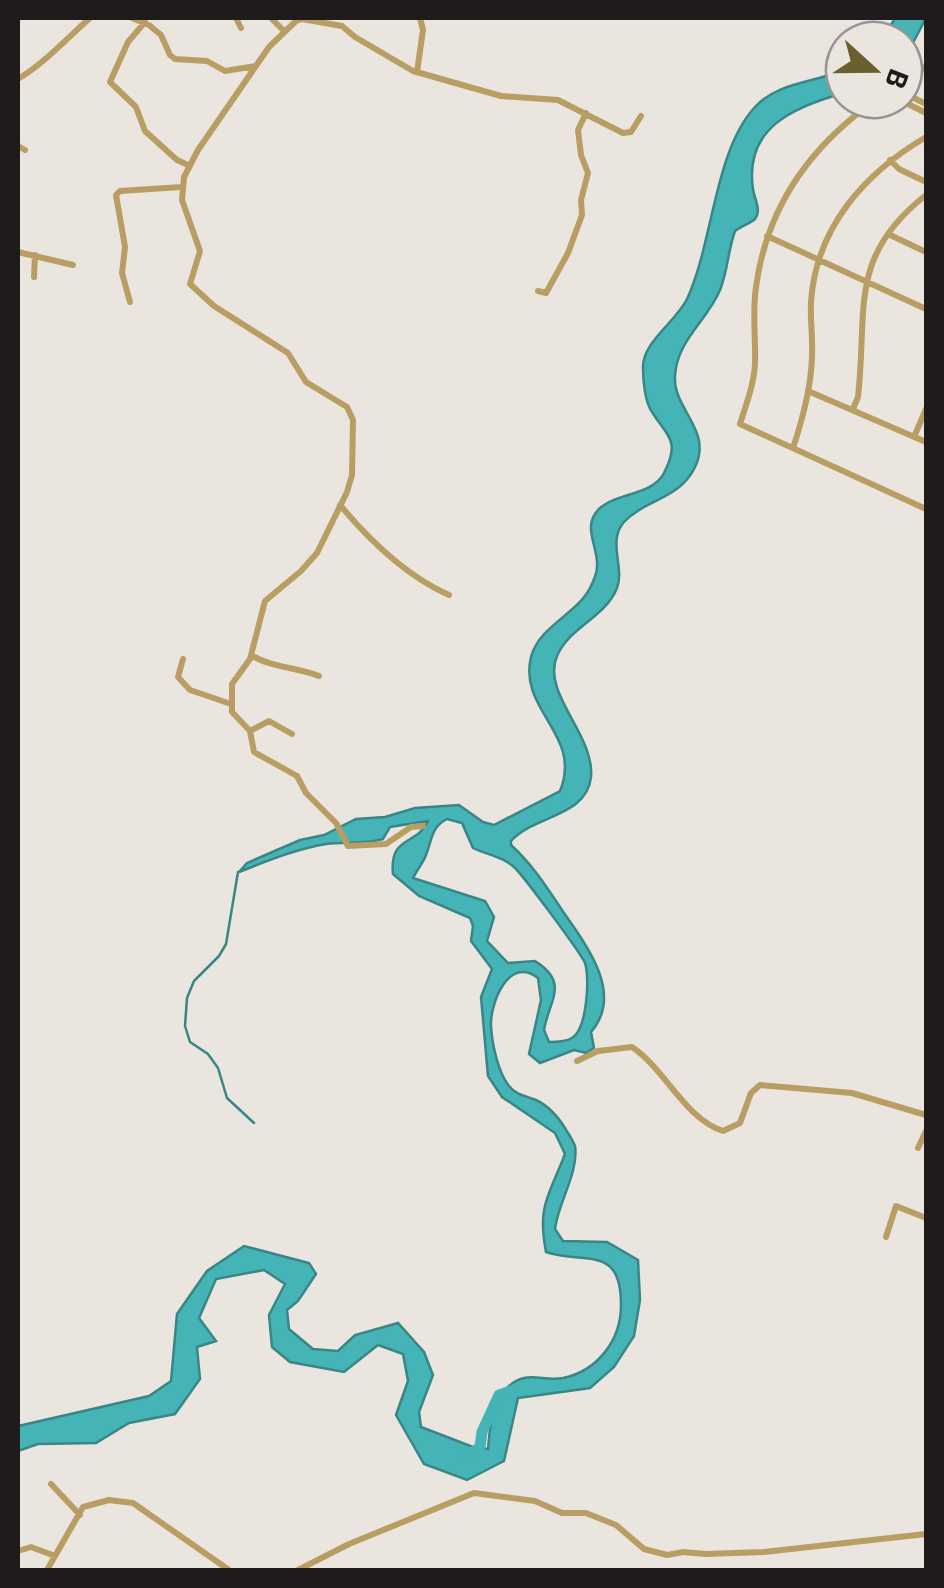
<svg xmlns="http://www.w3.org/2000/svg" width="944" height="1588" font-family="'Exo 2',sans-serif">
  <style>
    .water { fill: #45b4b6; stroke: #398687; stroke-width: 2.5; fill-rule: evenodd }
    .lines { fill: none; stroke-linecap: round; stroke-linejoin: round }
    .stream { stroke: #398687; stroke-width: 2.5 }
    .river { stroke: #45b4b6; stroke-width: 11 }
    .minor { stroke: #b99e64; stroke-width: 6 }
  </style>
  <rect width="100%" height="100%" fill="#ebe5e0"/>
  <path class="water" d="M895,18h31l-22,42v-20h-22z
    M844,70v23c-51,14 -100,35 -91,96 1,9 9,21 2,30 -4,4 -15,8 -20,12 -7,19 -7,39 -15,59 -13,31 -43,50 -45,86 -2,34 38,54 20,91 -15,32 -49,32 -71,55 -17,19 1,46 -7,66 -12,30 -48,39 -60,68 -16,37 38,79 34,121 -4,40 -57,38 -80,64v4c22,20 37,44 53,68 23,33 60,81 27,119l3,16 -8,5 -12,-3 -34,13 -11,-9 12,-54 -3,-22c-29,-23 -48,25 -47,48 1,18 7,46 18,60 7,9 17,10 27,14 15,7 24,19 32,33 1,1 7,12 7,13 4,26 -17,57 -20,83l8,12 44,1 31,18 2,40 -6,36 -20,31 -24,21 -72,10 -14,63 -37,19 -43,-16 -28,-49 12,-34 -5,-27 -25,-9 -34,27 -54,-10 -18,-15 -3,-32 16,-31 -21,-14 -48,9 -17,39 17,23 -19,6 3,32 -25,35 -46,9 -33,20 -58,1 -20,7v-25l131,-30 22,-15 6,-67 30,-43 37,-25 65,17 7,11 -18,27 -11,9 2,19 24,20 25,2 17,-16 43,-12 26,29 9,23 -14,37 2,15 52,20 15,2c2,-19 2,-44 17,-59 20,-22 36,-8 58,-12 34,-7 58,-37 58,-73 0,-61 -35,-40 -75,-53 -9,-47 3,-56 19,-98l-10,-21 -53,-36 -14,-21 -7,-79 11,-28 -21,-28 2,-15 -3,-8 -51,-22 -26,-22c-4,-39 24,-28 35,-53l-38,6 -7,12c-19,6 -38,2 -57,5 -30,5 -59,17 -87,28l8,-9 53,-23 24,-5 32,-16 29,-2 30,-9 44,-3 24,17 11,3 66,-34c23,-57 -42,-80 -29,-134 8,-31 45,-42 59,-69 3,-6 7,-14 7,-21 2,-20 -16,-40 2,-58 18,-17 53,-13 65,-36 17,-33 3,-37 -12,-61 -7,-10 -9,-31 -9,-44 -1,-26 33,-46 44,-69 26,-55 27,-148 68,-192 23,-25 58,-24 89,-37zM447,819l15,4 11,25c14,7 29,8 42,20 10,10 65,84 70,95 5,15 2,66 -13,75 -6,4 -16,4 -23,4l-5,-12c5,-30 26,-47 -9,-69l-27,2 -21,-22 7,-24 -9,-16 -72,-23c4,-8 10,-15 13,-23 6,-15 5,-28 21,-36z"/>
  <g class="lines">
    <path class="stream" d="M238,872l-12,72 -7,12 -25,25 -7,17 -2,28 5,16 18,12 10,14 9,30 27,25"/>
    <path class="river" d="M468,1456l12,-9 2,-15 17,-37 15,-5"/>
    <path class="minor" d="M132,18l17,7 12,10 9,20 5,4 32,2 18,10 31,-5
      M236,18l5,10
      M271,18l13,13
      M145,22l-17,20 -18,40 26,25 9,24 32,29 11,5
      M417,72l6,-42 -3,-12
      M18,79c28,-17 48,-40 72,-61
      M904,85l22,-19
      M904,93l22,11
      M876,100c-66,46 -109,106 -120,187 -4,26 0,52 -1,77 -1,20 -9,41 -15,60l186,85
      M900,100l26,13
      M18,146l7,4
      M890,160l9,9 27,13
      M888,234l38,18
      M767,236l159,73
      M18,252l55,13
      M34,277l1,-22
      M538,291l8,2 22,-40 14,-38 -1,-15 7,-27 -7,-18 -3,-25 8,-17
      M130,302l-8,-29 3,-26 -9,-52 4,-4 61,-4
      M808,391l118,51
      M853,409l5,-12c10,-87 -11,-140 68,-202
      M914,437l12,-28
      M793,448c10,-30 18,-60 19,-91 1,-19 -2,-37 -1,-55 5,-75 54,-129 115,-165
      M340,505c30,36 66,71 109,90
      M251,655c21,13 45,12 68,21
      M183,659l-5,18 12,13 41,14
      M250,731l19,-10 23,13
      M423,826l-12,1 -25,17 -38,2 -12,-23 -30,-30 -9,-17 -43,-24 -4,-21 -18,-19v-28l18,-25 15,-58 36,-30 16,-18 30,-61 5,-17 1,-55 -6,-13 -41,-25 -18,-29 -74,-47 -24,-22 10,-33 -18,-51 2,-23 14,-27 71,-103 27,-26 6,-2 40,7 13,11 58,34 88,25 57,4 65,33 8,-1 10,-16
      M577,1061l21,-10 34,-4c33,22 53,72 91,84l17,-8 11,-30 9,-8 92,8 74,22
      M918,1148l8,-17
      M886,1237l10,-31 30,12
      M51,1484l29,31
      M18,1551l13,-4 24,9
      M47,1570l36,-63 26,-7 24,3 96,67
      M298,1570l51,-26 125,-51 61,8 27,12h24l30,12 28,24 23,6 16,-3 22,2 59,-2 162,-18"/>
  </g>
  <rect width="944" height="1588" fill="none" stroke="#1e1b1a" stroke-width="40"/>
  <g transform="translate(874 70) rotate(111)"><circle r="48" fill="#ebe5e0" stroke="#999491" stroke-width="2.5"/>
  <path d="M0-8L18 38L0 25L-18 38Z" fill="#6b602d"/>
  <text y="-15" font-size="28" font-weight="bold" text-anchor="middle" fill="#1e1b1a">B</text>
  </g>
</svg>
